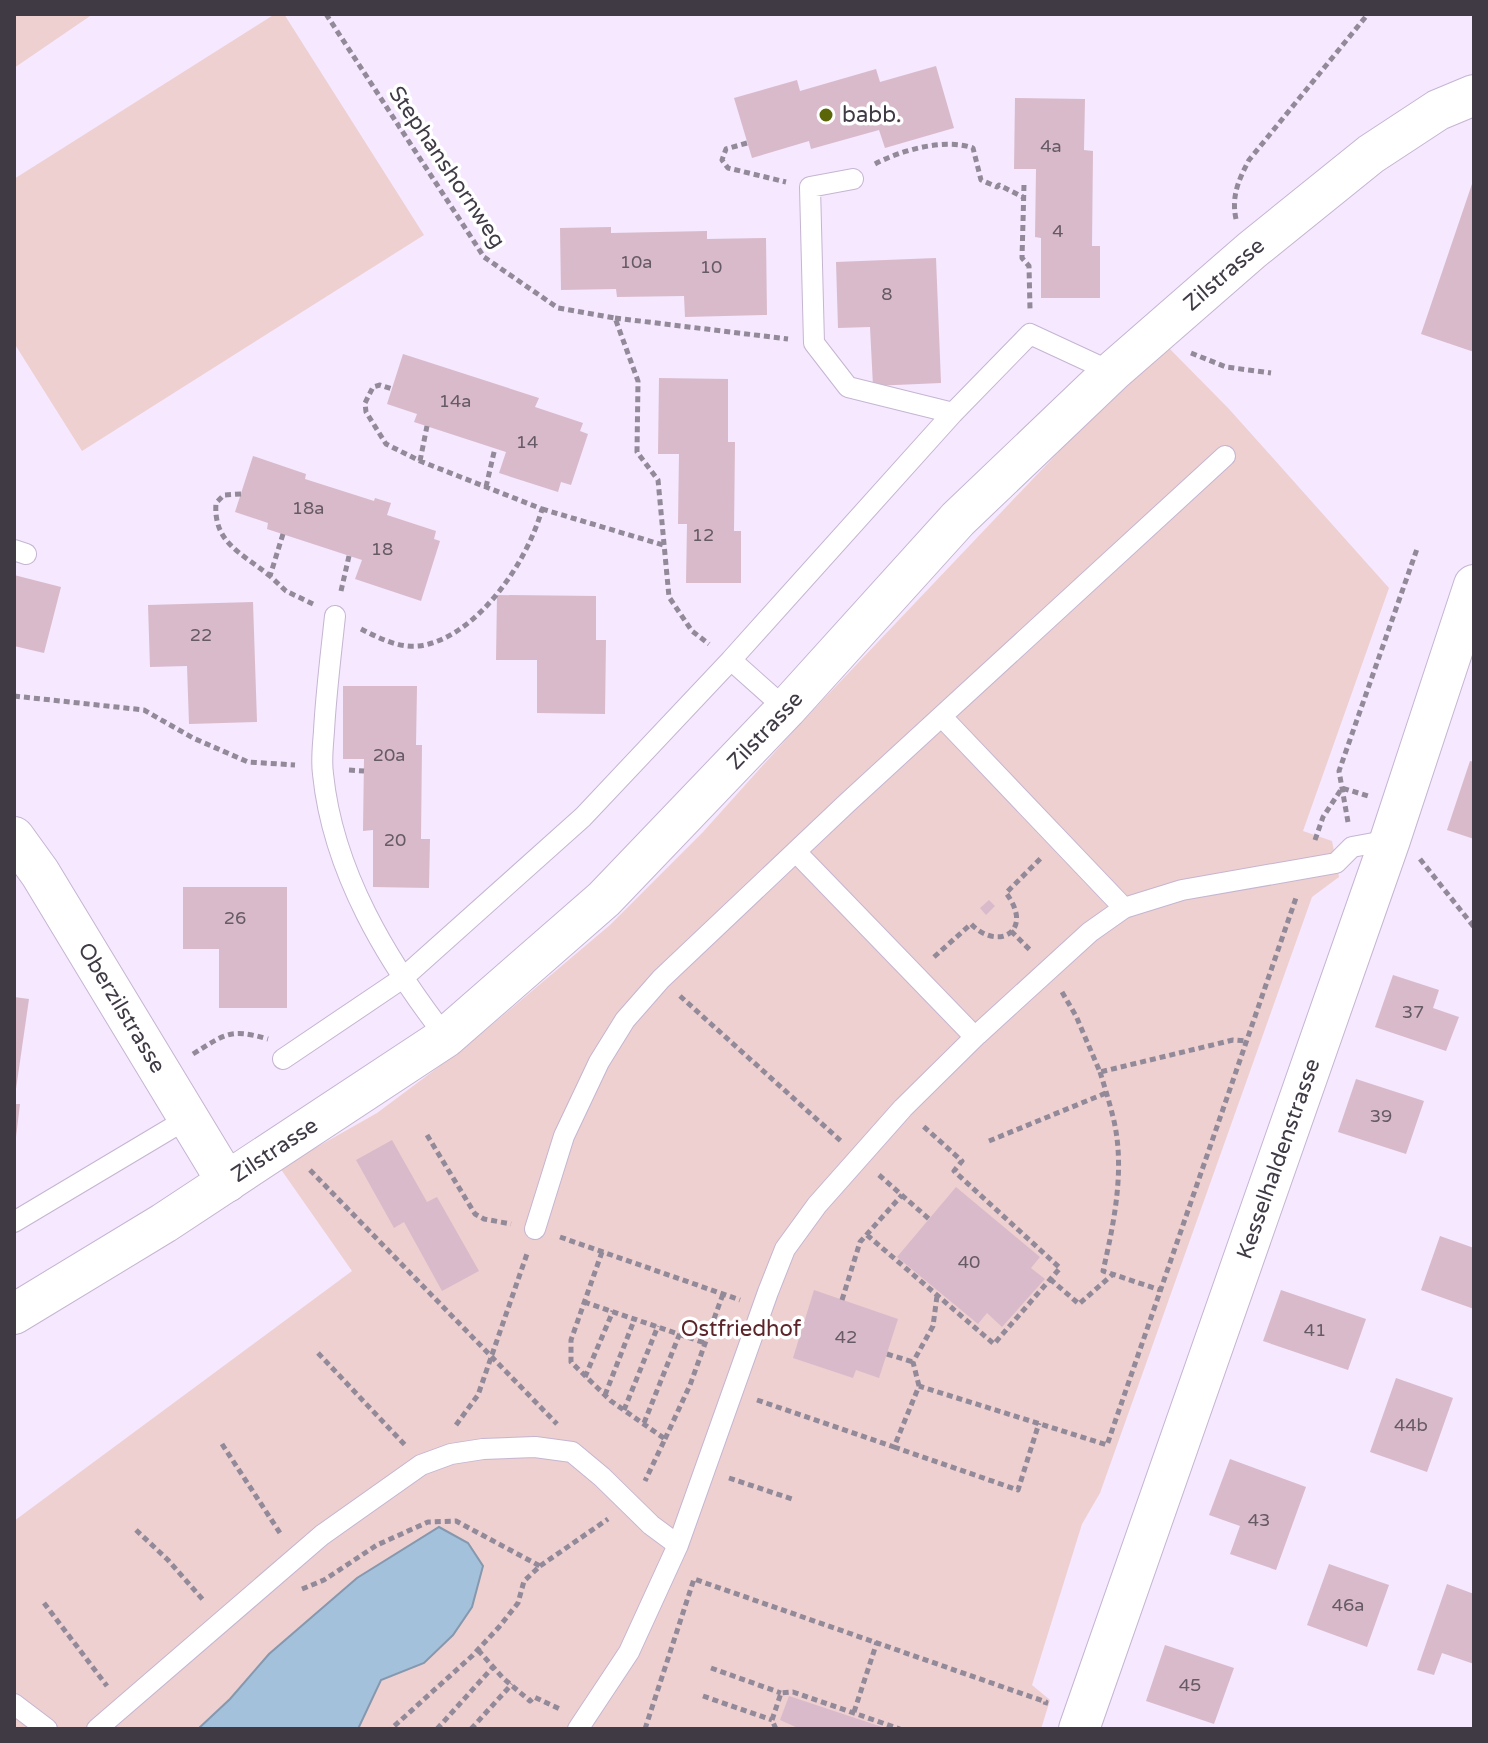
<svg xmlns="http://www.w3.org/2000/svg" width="1488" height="1743" font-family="'Varela Round',sans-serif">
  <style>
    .green { fill: #eed0d0 }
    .water { fill: #a3c1db; stroke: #8598ae; stroke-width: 2 }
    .building { fill: #d9baca }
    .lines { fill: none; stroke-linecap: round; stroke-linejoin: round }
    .service-casing { stroke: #c5b5d1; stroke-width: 22 }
    .minor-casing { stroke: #c5b5d1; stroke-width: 42 }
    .path { stroke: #928999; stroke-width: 5; stroke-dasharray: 6 4; stroke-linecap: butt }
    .service { stroke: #fff; stroke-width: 20 }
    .minor { stroke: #fff; stroke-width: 40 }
    .poi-dot { fill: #5a6608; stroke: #fff; stroke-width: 3 }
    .labels { text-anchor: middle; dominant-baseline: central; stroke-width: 7; stroke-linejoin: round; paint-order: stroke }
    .number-label { font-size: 18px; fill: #665a66 }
    .poi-label { font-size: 22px; fill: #403a45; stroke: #fff; text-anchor: start }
    .street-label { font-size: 22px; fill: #403a45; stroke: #fff }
    .park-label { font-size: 22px; fill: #5b2529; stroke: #fff }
  </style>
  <rect width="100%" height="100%" fill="#f5e8ff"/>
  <path class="green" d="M14,14h79l-79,54z
    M275,14h9l140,221 -342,216 -68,-108v-164z
    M1163,342l66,67 160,179 -86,243 29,10 7,36 -27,20 -212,596 -18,31 -50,161 18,15 -9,29h-1027v-208l338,-250 -72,-103 97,-55 91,-68 142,-120 93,-93 97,-108z"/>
  <path class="water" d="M439,1527l29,16 15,23 -11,41 -19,28 -29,28 -43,17 -23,49h-160l32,-30 39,-45 88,-76z"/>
  <path class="building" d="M936,66l18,62 -69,20 -6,-18 -68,19 -2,-8 -57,17 -18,-60 63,-18 3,11 76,-22 4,13z
    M1015,98l70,1 -1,51 9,1 -1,95h8v52h-59v-60l-6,-1 1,-68h-22z
    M1473,181h1v171l-53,-18z
    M611,227v6l96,-2v8l59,-1 1,77 -82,2 -1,-21 -67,1 -1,-8 -55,1 -1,-62z
    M936,258l5,125 -68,3 -3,-59 -32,1 -2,-66z
    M403,354l136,44 -4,9 48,16 -3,8 8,3 -17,51 -10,-3 -3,10 -59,-19 7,-21 -92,-30 3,-8 -30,-10z
    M659,378l69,1v63h7l-1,89h7v52h-55l1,-59h-9l1,-70h-21z
    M253,456l53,18 -1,5 69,22 1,-3 16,5 -4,12 49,16 -2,8 6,2 -19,60 -66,-22 7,-19 -95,-31 1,-6 -33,-11z
    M14,575l47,12 -17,66 -30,-7z
    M497,595l99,1v44h10l-1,74 -68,-1v-53h-41z
    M253,602l4,120 -68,2 -2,-58 -37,1 -2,-62z
    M343,686h74l-1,59h6l-1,94h9l-1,49 -56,-1v-57l-10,1 1,-72h-21z
    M1470,761l4,1v77l-27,-9z
    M183,887h104v121h-68v-59h-36z
    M989,900l6,6 -9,9 -6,-7z
    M1393,975l46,15 -6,18 26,9 -13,34 -71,-24z
    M14,997l15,2 -13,90h-2z
    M1356,1079l68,22 -18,53 -68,-22z
    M14,1104h6l-4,33h-2z
    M392,1140l35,62 10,-5 42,74 -37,20 -38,-69 -10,6 -38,-68z
    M956,1187l84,70 -9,11 14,11 -43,48 -15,-14 -9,11 -81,-67z
    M1440,1236l34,12v61l-53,-19z
    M814,1290l84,29 -19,59 -23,-8 -3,8 -60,-20z
    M1281,1290l85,29 -18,51 -85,-29z
    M1396,1378l57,20 -26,74 -57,-20z
    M1230,1459l76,28 -30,83 -46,-16 10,-28 -31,-11z
    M1329,1564l60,21 -22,62 -60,-22z
    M1447,1584l27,10v70l-32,-11 -8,22 -17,-5z
    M1165,1645l69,23 -20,56 -68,-23z
    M789,1696l96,32 -1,1h-84l-20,-9z"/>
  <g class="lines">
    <defs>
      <path id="service" d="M853,179l-43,8 4,156 34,44 105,26
        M14,550l12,4
        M335,616c-4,38 -9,77 -11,115 -1,14 -3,29 -1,43 10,98 64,187 123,263
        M731,660l55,49
        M942,717l182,191
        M796,852l179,185
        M283,1059l120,-81 180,-161 148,-157 222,-247 77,-79 82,38
        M14,1222l176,-105
        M535,1229l29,-93 35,-74 26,-42 36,-41 186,-176 378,-347
        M14,1704l33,25
        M97,1729l225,-194 99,-70 30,-11 32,-5 52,-2 37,5 30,25 49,48 27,20
        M578,1729l51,-77 49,-107 90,-253 17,-43 32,-44 86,-97 74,-73 113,-103 34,-24 58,-18 154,-27 16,-16 38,-7"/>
      <g id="minor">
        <path id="s1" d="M14,837l26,36 187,309"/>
        <path id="s2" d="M14,1314l150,-91 282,-186 158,-138 182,-190 172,-190 154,-147 140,-122 119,-96 67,-44 36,-15"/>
        <path id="s3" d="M1079,1729l311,-889 84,-255"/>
      </g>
    </defs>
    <use href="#service" class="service-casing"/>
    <use href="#minor" class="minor-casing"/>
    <path class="path" d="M326,14l158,243 74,51 57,10 23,63 -1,71 21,28 11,117 23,34 17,13
      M747,143l-21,6 -4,11 6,8 58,14
      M875,164c26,-14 70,-26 98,-16l8,32 16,7 2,-2 24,12
      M1024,185l-2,73 7,8 1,43
      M1236,219c-5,-23 3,-40 13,-59l119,-146
      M615,318l173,21
      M1191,353l35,14 45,6
      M420,461l7,-35
      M486,487l9,-39
      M241,494l-17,1 -8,8c-3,40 26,50 54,73
      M542,509l121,36
      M283,534l-13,42 16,15 27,13
      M341,591l8,-35
      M361,629c18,9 37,19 58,17 58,-8 109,-85 123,-137l-122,-48 -34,-17 -20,-32 -1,-9 8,-16 7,-2 12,4
      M14,696l130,14 49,28 55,24 47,3
      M349,770l15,1
      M1348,822l-9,-51 78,-222
      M1315,840l8,-23 19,-29 26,8
      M1420,859l54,68
      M1011,931l21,21
      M934,957l37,-33c27,28 64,7 35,-31l35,-35
      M1062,992l14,24 24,56 133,-32 13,1
      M680,996l162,146
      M193,1054c32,-20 37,-26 75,-15
      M1100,1072c5,16 10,32 14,49 11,49 0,102 -11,150l57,19
      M427,1135l48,79 9,5 27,5
      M989,1141l117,-48
      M310,1170l247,254
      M879,1175l50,44
      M867,1235l127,109 66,-76 -106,-97 8,-10 -40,-36
      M560,1237l180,63
      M602,1252l-31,88v22l40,39 54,38 -20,42
      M1050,1279l29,25 33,-29
      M842,1300l18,-58 42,-47
      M584,1302l121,41
      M318,1353l87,92
      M887,1354l26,8
      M585,1377l28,-66
      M919,1386l-6,-24 20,-36 4,-30
      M605,1395l30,-77
      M757,1400l137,47 25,-61 188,59 190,-550
      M624,1410l34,-84
      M644,1423l36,-90
      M456,1425l22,-30 50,-144
      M665,1439l25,-54 33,-91
      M222,1444l60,92
      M894,1447l124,43 21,-67
      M729,1478l63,21
      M136,1530l32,30 36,41
      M540,1566l68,-47
      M302,1589l22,-9 53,-35 51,-23 28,-1 84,45 -16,15 -6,22 -19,24 -27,29 -81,73
      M44,1603l63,83
      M478,1650l25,28 27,23 4,-4 28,13
      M711,1668l70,25
      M703,1696l69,24
      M854,1712l23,-70
      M437,1729l56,-62
      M471,1729l41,-45
      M645,1729l49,-150 352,123 -1,3
      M776,1729l-4,-9 9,-27 12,-1 107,37"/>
    <use href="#service" class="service"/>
    <use href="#minor" class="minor"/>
  </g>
  <circle class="poi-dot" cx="826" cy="115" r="8"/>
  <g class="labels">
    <g class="number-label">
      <text x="1051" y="146">4a</text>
      <text x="1058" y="231">4</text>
      <text x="636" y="262">10a</text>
      <text x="711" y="267">10</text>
      <text x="887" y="294">8</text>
      <text x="455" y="401">14a</text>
      <text x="527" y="442">14</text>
      <text x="308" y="508">18a</text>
      <text x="703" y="535">12</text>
      <text x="382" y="549">18</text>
      <text x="201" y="635">22</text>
      <text x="389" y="755">20a</text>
      <text x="395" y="840">20</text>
      <text x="235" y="918">26</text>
      <text x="1413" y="1012">37</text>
      <text x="1381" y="1116">39</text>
      <text x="969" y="1262">40</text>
      <text x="1315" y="1330">41</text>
      <text x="846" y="1337">42</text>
      <text x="1411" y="1425">44b</text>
      <text x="1259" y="1520">43</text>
      <text x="1348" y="1605">46a</text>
      <text x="1190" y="1685">45</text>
    </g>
    <g class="poi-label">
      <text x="842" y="115">babb.</text>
    </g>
    <g class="street-label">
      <text transform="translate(447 167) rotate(56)">Stephanshornweg</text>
      <text stroke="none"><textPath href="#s2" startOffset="1604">Zilstrasse</textPath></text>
      <text stroke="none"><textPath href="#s2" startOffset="956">Zilstrasse</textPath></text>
      <text stroke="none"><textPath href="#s1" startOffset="202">Oberzilstrasse</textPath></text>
      <text stroke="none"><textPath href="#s2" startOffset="308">Zilstrasse</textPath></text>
      <text stroke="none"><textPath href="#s3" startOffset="604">Kesselhaldenstrasse</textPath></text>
    </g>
    <g class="park-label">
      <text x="741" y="1329">Ostfriedhof</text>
    </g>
  </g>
  <rect width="1488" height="1743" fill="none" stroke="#403a45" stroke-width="32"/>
</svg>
